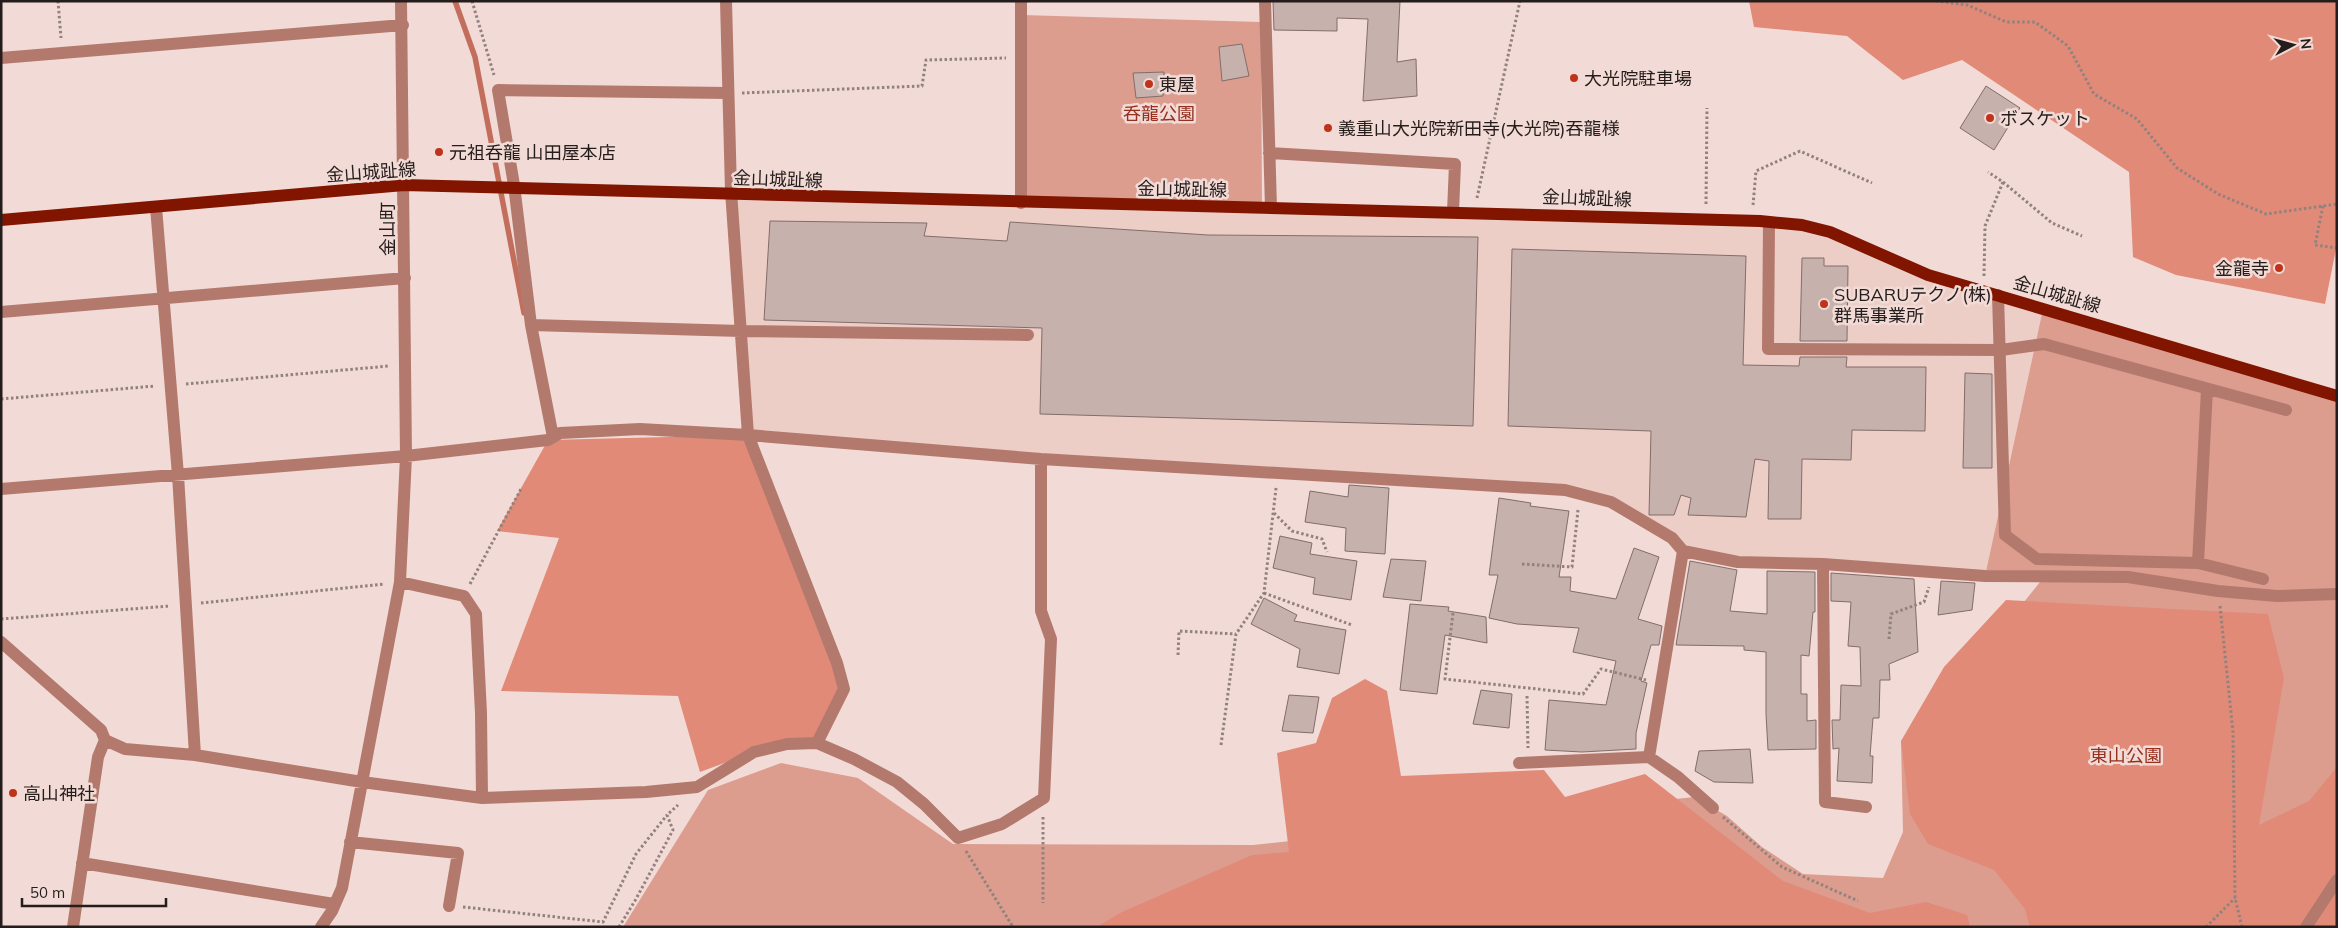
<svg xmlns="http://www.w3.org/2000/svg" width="2338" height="928" font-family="Mulish,'Noto Sans JP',sans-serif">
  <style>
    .built { fill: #edcec7 }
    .green { fill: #dc9d8f }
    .forest { fill: #e18a77 }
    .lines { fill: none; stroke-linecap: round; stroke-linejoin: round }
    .stream { stroke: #c36e5d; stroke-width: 5.5 }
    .building { fill: #c7b1ac; stroke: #826d69 }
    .path { stroke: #92827e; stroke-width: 3; stroke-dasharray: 2.5 2.5; stroke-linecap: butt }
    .minor { stroke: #b4796d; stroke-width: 12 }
    .major { stroke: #811500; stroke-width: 12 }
    .poi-dot { fill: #be331a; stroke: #f2dbd6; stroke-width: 2 }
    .labels { text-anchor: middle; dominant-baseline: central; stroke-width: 5; stroke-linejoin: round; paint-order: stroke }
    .poi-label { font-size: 18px; fill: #251d1b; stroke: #f2dbd6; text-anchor: start }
    .park-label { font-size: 18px; fill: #962f1d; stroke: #f2dbd6 }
    .street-label { font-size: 18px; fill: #251d1b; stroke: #f2dbd6 }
  </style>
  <rect width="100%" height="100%" fill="#f2dbd6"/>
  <path class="built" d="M732,195l1070,30 241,84 -58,267 -71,-5 -231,-20 -72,-49 -46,-12 -817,-55z"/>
  <path class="green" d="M1022,15l239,7 1,186 -241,-5z
    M2043,309l294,87v531h-1714l85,-137 73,-27 77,15 95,66 300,1 441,-48 33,19 35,31 41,27 80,4 20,-46 -2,-91 86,-93 57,-71 -59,-1z"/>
  <path class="forest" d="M1749,1h588v243l-12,60 -149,-29 -43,-18 -4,-85 -167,-112 -59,20 -56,-44 -93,-9z
    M748,435l96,254 -27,54 -63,9 -54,20 -22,-76 -177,-5 58,-153 -62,-7 51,-91z
    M2006,600l262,14 16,64 -25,147 50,-24 28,-34v160h-307l-5,-18 -31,-39 -66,-26 -18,-30 -9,-73 43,-74z
    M1365,679l22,12 14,85 143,-6 21,27 80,-23 138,107 87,32 56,-11 41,13 3,12h-873l23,-14 132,-58 37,-3 -12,-99 39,-10 16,-45z"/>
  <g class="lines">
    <path class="stream" d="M455,1l20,56 49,256"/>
  </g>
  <path class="building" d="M1273,1h127l-3,61 19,-3 1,37 -54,5 5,-82 -31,-1v13l-63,-1z
    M1242,44l7,32 -27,5 -3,-34z
    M1164,72l-1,24 -27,2 -3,-25z
    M1986,86l34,22 -26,42 -34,-22z
    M770,221l157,2 -3,13 83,5 3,-19 198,13 270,2 -5,189 -433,-12 2,-86 -278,-8z
    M1512,249l234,7 -3,109 56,1 1,-9h47l-1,10h80l-1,64 -73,-1 -1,30 -49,-1 -1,60h-33l1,-58 -14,-2 -9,58 -58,-2 3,-17 -10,-3 -7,20h-25l2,-84 -143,-5z
    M1802,258h22v8h24l-1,75h-47z
    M1965,373l27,1v94h-29z
    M1349,485l40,3 -4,66 -40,-3 1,-23 -41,-6 5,-31 38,6z
    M1499,498l32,5 -1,3 39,5 -10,66h12l-1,14 46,8 18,-51 25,9 -21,62 24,7 -3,19h-8l-10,36 6,2 -11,50v16l-54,3 -37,-2 4,-50 57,5 10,-44 -43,-9 6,-24 -62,-4 -28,-6 9,-43h-9z
    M1280,536l32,7 -2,11 47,7 -6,39 -38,-6 2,-16 -42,-10z
    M1391,559l35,2 -5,40 -38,-4z
    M1690,561l47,9 -7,41 37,3v-43l48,1v40h-2l-4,44 -8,-1v39h6v27l9,-1v29l-48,1 -2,-36v-62l-22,-2v-4l-68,-1z
    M1831,573l83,6 4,73 -29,12 1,16h-10l-1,38h-6l-3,38h3l-1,27 -35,-2 2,-33 -6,1 -1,-29h8l1,-35 20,1 -1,-39 -12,-1 3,-44 -20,-1z
    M1941,581l34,2 -3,27 -34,5z
    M1264,598l33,17 -3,6 52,9 -7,44 -42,-7 3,-18 -49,-25z
    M1410,604l39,3 -1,4 38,6 1,26 -42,-8 -8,59 -37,-4z
    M1481,690l31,4 -3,34 -36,-4z
    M1289,695l30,2 -6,36 -31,-2z
    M1750,749l3,34 -39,-1 -19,-11 4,-20z"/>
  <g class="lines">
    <path class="path" d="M58,1l3,37
      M472,1l22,74
      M1936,1l31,4 39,17h29l33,24 26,48 43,25 40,49 41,26 48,20 71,-10
      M742,93l180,-7 4,-26 80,-2
      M2003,182l49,41 30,13
      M1477,198l43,-197
      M1706,204l1,-96
      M1753,205l3,-34 44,-20 72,32
      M2323,206l-8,39 22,3
      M1984,276l1,-50 18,-44 -15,-10
      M186,384l203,-18
      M1,399l154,-13
      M1274,513l18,18 30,8 5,13
      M1522,564l50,3 6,-57
      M470,584l51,-95
      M1264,593l88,32
      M201,603l183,-19
      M2220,606l13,126 2,166 7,29
      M1453,613l-8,66 138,15 18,-25 45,11
      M1,619l169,-13
      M1889,639l2,-25 33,-12 5,-15
      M1178,655l1,-24 57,3
      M1527,696l1,52
      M1221,745l15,-111 28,-41 12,-105
      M1043,817v86
      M1723,817l59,50 76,34
      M966,851l47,76
      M463,907l140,15 33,-68 31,-39
      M619,927l17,-28 37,-69 -6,-15 11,-10
      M2206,927l29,-29"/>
    <path class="minor" d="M726,1l5,190 17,244 89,228 7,26 -27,54
      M1265,1l6,207
      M1,58l402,-33
      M728,93l-230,-3 16,95 17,140 210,6 287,4
      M1269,153l186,11 -2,48
      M1021,203v-202
      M156,207l22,268 17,280
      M1769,222l-1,127 233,1 43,-6 242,66
      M1998,295l7,240 32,24 161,4 65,16
      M1,312l404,-34
      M531,325l22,112
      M1,489l405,-33 142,-16 12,-7 80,-4 108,6 293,24 524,31 46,12 61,36 11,13 55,11 85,2 162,12 143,1 90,14 59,5 60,-2
      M2198,563l9,-174
      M1823,564l2,238 41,5
      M400,582l64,14 12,18 5,99 1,85
      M1,642l100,88 4,10
      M1649,757l34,-206
      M1519,763l130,-6 29,20 35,31
      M350,842l108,11 -9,53
      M82,863l252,41
      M73,927l25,-170 7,-17 20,9 70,6 167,27 120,16 164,-6 51,-5 57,-35 33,-8 30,-1 37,16 43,23 27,22 34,34 44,-14 42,-26 7,-159 -10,-28v-152
      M321,927l11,-16 10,-23 58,-306 6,-126 -5,-455
      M2306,927l31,-47"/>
    <path class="major" d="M1,220l403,-35 1356,36 42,4 28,7 98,43 409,121"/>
  </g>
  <g class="poi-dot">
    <circle cx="1574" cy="78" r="5"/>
    <circle cx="1149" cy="84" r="5"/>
    <circle cx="1990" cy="118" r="5"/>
    <circle cx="1328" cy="128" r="5"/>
    <circle cx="439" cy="152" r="5"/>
    <circle cx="2279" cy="268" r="5"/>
    <circle cx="1824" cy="304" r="5"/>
    <circle cx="13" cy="793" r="5"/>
  </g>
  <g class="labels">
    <g class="poi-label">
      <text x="1584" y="78">大光院駐車場</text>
      <text x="1159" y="84">東屋</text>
      <text x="2000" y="118">ボスケット</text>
      <text x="1338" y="128">義重山大光院新田寺(大光院)吞龍様</text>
      <text x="449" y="152">元祖呑龍 山田屋本店</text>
      <text x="2269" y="268" text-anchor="end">金龍寺</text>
      <text x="1834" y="294">SUBARUテクノ(株)<tspan x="1834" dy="21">群馬事業所</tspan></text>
      <text x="23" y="793">高山神社</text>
    </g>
    <g class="park-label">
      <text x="1159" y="113">呑龍公園</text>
      <text x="2126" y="755">東山公園</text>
    </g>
    <g class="street-label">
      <text transform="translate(371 172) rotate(-4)">金山城趾線</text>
      <text transform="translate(778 179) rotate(2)">金山城趾線</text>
      <text transform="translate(1182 189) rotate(1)">金山城趾線</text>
      <text transform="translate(1587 198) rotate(2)">金山城趾線</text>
      <text transform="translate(387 229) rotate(-90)">金山町</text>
      <text transform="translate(2057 294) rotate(16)">金山城趾線</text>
    </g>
  </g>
  <rect width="2338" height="928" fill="none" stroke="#251d1b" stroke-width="5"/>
  <g transform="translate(2293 45) rotate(84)" stroke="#f2dbd6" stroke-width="4" paint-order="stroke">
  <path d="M0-4L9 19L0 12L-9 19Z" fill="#251d1b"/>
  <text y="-8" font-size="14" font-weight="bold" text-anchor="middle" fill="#251d1b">N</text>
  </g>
  <path d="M22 898v8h144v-8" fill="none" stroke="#251d1b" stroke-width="2.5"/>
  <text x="30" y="898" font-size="15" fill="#251d1b" stroke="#f2dbd6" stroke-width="4" paint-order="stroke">50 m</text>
</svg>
